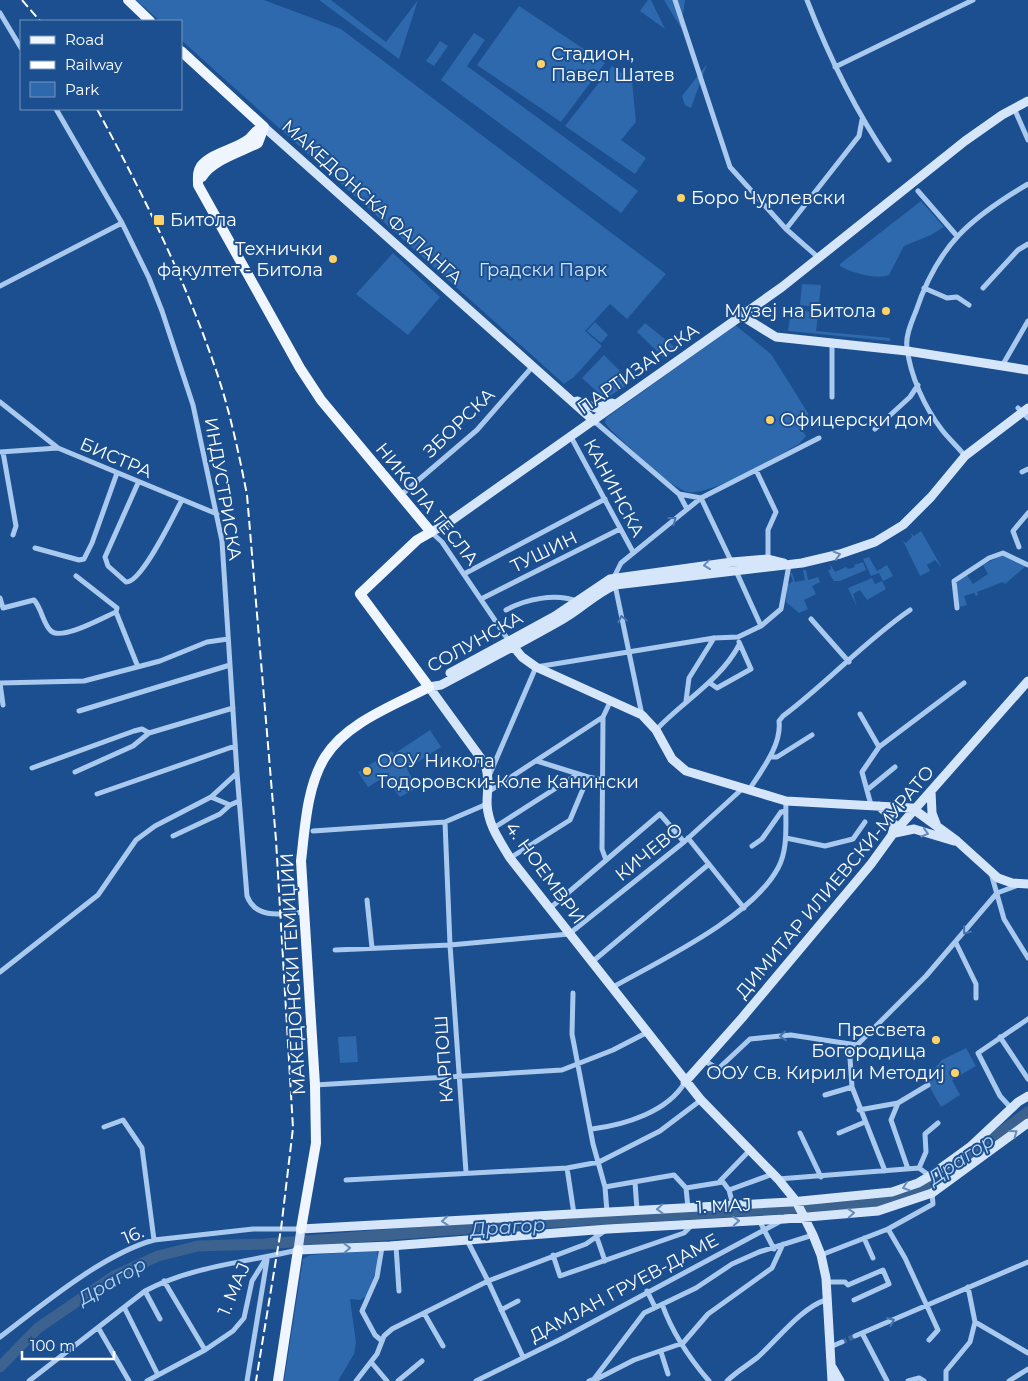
<svg xmlns="http://www.w3.org/2000/svg" width="1028" height="1381" font-family="Montserrat,sans-serif">
  <style>
    .green { fill: #2e69ad }
    .lines { fill: none; stroke-linecap: round; stroke-linejoin: round }
    .river { stroke: #3c6290; stroke-width: 11 }
    .street-tunnel { stroke: #3d69a0; stroke-width: 5; stroke-dasharray: 5 2.5; stroke-linecap: butt }
    .street { stroke: #a9c9ee; stroke-width: 5 }
    .secondary { stroke: #d6e6fa; stroke-width: 9 }
    .primary { stroke: #f0f6ff; stroke-width: 10 }
    .rail { stroke: #fff; stroke-width: 2; stroke-dasharray: 9 4; stroke-linecap: butt }
    .oneway { stroke: #4674ac }
    .oneway2 { stroke: #668bba }
    .poi-dot { fill: #ffd166; stroke: #1b4f8f; stroke-width: 2 }
    .labels { text-anchor: middle; dominant-baseline: central; stroke-width: 4; stroke-linejoin: round; paint-order: stroke }
    .poi-label { font-size: 18px; fill: #fff; stroke: #1b4f8f; text-anchor: start }
    .street-label { font-size: 18px; fill: #fff; stroke: #1b4f8f }
    .park-label { font-size: 18px; fill: #cfe3fa; stroke: #1b4f8f }
    .water-label { font-size: 19px; font-style: italic; fill: #b5d3f5; stroke: #1b4f8f }
  </style>
  <rect width="100%" height="100%" fill="#1b4f8f"/>
  <path class="green" d="M136,0h128l77,29 325,245 -39,45 -17,-15 -25,27 17,15 -28,31 -10,7 -383,-344v-19h-21z
    M319,0h12l55,42 32,-42 -19,59z
    M648,0h3l14,29 -25,-18z
    M664,0h21l-4,28z
    M519,6l86,57 -44,59 -84,-57z
    M474,33l11,7 -18,26 171,125 -17,22 -180,-133z
    M440,41l8,5 -14,20 -8,-5z
    M707,64l-16,44 -6,-3 -3,-9z
    M612,66l20,15 4,41 -15,18 25,18 -11,16 -70,-48z
    M921,201l23,26 -13,8 -27,11 -15,29c-13,5 -37,-2 -49,-9v-2z
    M393,253l47,44 -32,38 -52,-41z
    M802,284l19,1 -2,18 -3,-1 -1,5 -15,-2z
    M791,310l24,2v2l3,1 -2,16 74,7v3l-102,-10z
    M595,322l13,13 -7,8 -14,-12z
    M645,323l32,26 -13,9 -27,-26z
    M735,325l36,29 37,59 1,7 -6,12 3,4 -7,8c-21,12 -94,56 -114,47 -22,-9 -55,-44 -74,-61l-6,-7 1,-5z
    M604,355l24,24 -1,6 -22,14 -23,-21z
    M921,531l21,37 -7,-8 -8,5 3,6 -10,5 -17,-35 3,2 6,-6 -1,-4 3,3z
    M1003,555l23,11 -21,18 -2,-2 -26,10 1,3 -2,1 -2,-3 -10,3 3,9 -8,2 -3,-25 11,-7 6,9 15,-10 -5,-9z
    M869,557l8,14 10,-6 6,11 -10,5 -4,-8 -8,3 -8,-17z
    M863,562l3,8 -26,11h-6l-6,-10 3,-2 -1,-5 5,8 11,-5 2,2 7,-2 -1,-2z
    M803,570h3l2,10 10,-3 2,5 -8,4 4,8 -12,6 4,9 -9,4 -13,-11 1,-17 6,-4 -3,-8h2l3,9 10,-2z
    M872,578l3,6 7,-3 4,8 -19,11 -7,-10 -7,4 4,13 -9,-19z
    M430,730l11,17 -34,22 10,19 -17,9 -16,-20 -16,10 -10,-15 34,-21 2,3z
    M356,1036l2,26 -18,1 -2,-26z
    M966,1048l10,18 -24,14 8,15 -19,12 -16,-28 17,-19z
    M377,1250l1,14 -11,32 -7,4 -10,-1 6,44 -2,11 -16,27h-54l19,-122 7,-4z"/>
  <g class="lines">
    <path class="river" d="M0,1367l38,-39 76,-52 44,-20 40,-10 67,-2 306,-23 293,-17 28,-4 47,-22 89,-66"/>
    <path class="street-tunnel" d="M842,1342l13,-6"/>
    <path class="street" d="M675,0l55,167 56,62 33,29
      M807,0c22,57 48,110 82,160
      M0,13l21,35
      M835,67l138,-67
      M1014,108l14,32
      M56,109l66,114 27,55 13,33 31,94 29,136 15,232 10,123c9,24 36,18 57,16
      M918,191l39,45
      M786,229l73,-93 3,-16
      M0,286l122,-63
      M924,288l23,10 10,-1 12,8
      M983,288l35,-38 10,-6
      M832,344v53
      M1002,366l26,-45
      M0,402l58,46
      M1018,408l10,10
      M594,421l85,73 8,15
      M875,429l35,-32 8,-12
      M571,437l62,115
      M0,452l58,-4 159,66
      M3,452l13,74 -3,9
      M965,456c-7,-9 -16,-17 -23,-26 -17,-22 -32,-54 -35,-83 -2,-11 5,-26 9,-36 22,-66 54,-93 112,-127
      M756,470l20,42 -8,18v29
      M1022,472l6,-3
      M138,483l-33,74 3,9 18,16c16,1 48,-68 56,-82
      M679,494l22,4 31,65
      M401,495l76,-65 56,-64
      M431,532l11,10 67,99
      M1019,547l-6,-16 15,-18
      M35,548l44,12 5,-1 8,-16 25,-70
      M464,574l141,-75
      M76,576l41,32 -1,4
      M0,598l3,10 31,-8c8,9 9,24 17,31 11,10 53,-14 65,-19l22,55
      M481,599l139,-70
      M957,608l-3,-27 35,-23 14,-5 25,12
      M506,610c20,-11 49,-17 71,-9
      M811,619l38,43
      M761,626l20,-17 8,-44
      M0,683l84,-2 76,-20 47,-19 21,-3
      M0,683l3,22
      M710,683l7,5 34,-19 -12,-27
      M686,701l3,-23 25,-40
      M79,711l151,-46
      M860,714l19,33
      M642,715l-27,-130v-10l6,-12 80,-65 118,-60
      M603,717l-1,132 4,11
      M656,730c27,-29 64,-49 83,-85
      M770,757h7l35,-22
      M537,761l51,16 15,3
      M32,768l102,-37 8,-2 7,4
      M75,772l58,-26 16,-13 84,-25
      M489,776l47,-109 178,-29 24,-1 23,-11 -25,-55
      M749,790c12,-19 33,-45 30,-69l4,-5c44,-33 82,-75 127,-106
      M867,790l28,-23
      M488,792l115,-75 8,-17
      M97,794l138,-48
      M211,797l19,8
      M871,805l-9,-33 17,-25 85,-64
      M445,822l5,123 16,227
      M492,829l86,-55
      M313,831l132,-9 42,-18
      M173,836l47,-22 10,-9 9,-4
      M688,838l56,70
      M786,838l39,8 28,-7 12,-17
      M752,846l10,-7 19,-27 5,-1
      M510,858l60,-38 18,-43
      M991,873l13,46 24,39
      M367,900l5,48
      M549,909l111,-95 24,28
      M956,943l20,41v14
      M335,950l115,-5 119,-11 115,-92 58,-53
      M592,962l117,-98
      M0,972l98,-77 38,-55 19,-14 56,-29 26,-24
      M613,987c48,-27 139,-70 165,-119 11,-20 7,-46 8,-67
      M573,993l-1,41 21,110 12,43 2,25
      M1000,1037l28,42
      M849,1044l3,43 33,84
      M705,1061l13,8 32,-30 41,-4 66,10 69,-69 71,-83 19,-7
      M315,1085l247,-15 51,-20 33,-17
      M825,1095l27,-8
      M898,1103l-7,17 17,49
      M1011,1108l-11,-12 -22,-43 50,-34
      M859,1110l39,-7 30,-18
      M104,1127l19,-7 19,28 12,92
      M592,1129c32,-4 76,-17 93,-47
      M800,1133l21,44
      M839,1133l26,-11
      M567,1168l7,46
      M919,1168l7,-16 -1,-18 13,-11
      M778,1179l141,-11 11,8
      M346,1180l221,-12 32,-6 61,-31 41,-31
      M720,1181l29,-30
      M635,1182l2,28
      M605,1187l69,-12 12,13 37,-6 6,8 4,15
      M686,1188l2,20
      M729,1190l44,-16
      M759,1220l15,29
      M888,1229l17,29 33,72 -9,10
      M596,1235l9,26
      M864,1238l9,20
      M467,1240l21,41 35,76
      M396,1246l3,45
      M553,1255l7,21 124,-43 8,-8
      M821,1255l67,-26 45,-25 -1,-11
      M164,1281l41,69
      M826,1282h19l3,3 35,-15 6,14 -35,16
      M968,1287l7,35
      M145,1291l15,28
      M647,1291l8,16
      M662,1304c10,28 28,55 47,77
      M125,1309l33,66
      M501,1310l17,-9
      M424,1313l19,33
      M99,1329l30,52
      M862,1333l25,48
      M855,1336l173,-74
      M0,1337c42,-32 103,-83 154,-97l99,-11h48
      M382,1341l-7,-6 -13,-24 15,-34 5,-30
      M830,1347l12,-5
      M661,1352l7,22
      M371,1362l16,19
      M29,1381l116,-90c47,-25 102,-29 153,-41
      M147,1381l58,-31 28,-19 11,-13 8,-37 15,-24
      M247,1381l20,-121
      M356,1381l21,-27 7,-18 8,-7 96,-48 98,-37 20,-14
      M398,1381l24,-20
      M476,1381l87,-43 216,-116
      M589,1381l5,-2 50,-66 52,-25 36,-24 27,-12 54,-17
      M593,1381l41,-21 49,-17 25,-29 64,-46 11,-24
      M727,1381c9,-9 21,-16 31,-24 19,-17 44,-50 68,-57
      M908,1381l11,-3 5,3
      M946,1381v-10l24,-29 5,-20 53,31
      M1009,1381l19,-12"/>
    <path class="secondary" d="M264,127l330,294
      M742,316l34,21 131,14 121,19
      M577,401l19,7 16,-5
      M431,532l14,-7 337,-238 183,-146 37,-26 26,-14
      M509,641l13,16 14,10 106,48 14,15 16,29 14,12 100,30 126,7 45,33 41,37 14,5 16,1
      M450,673l105,-57 55,-37 122,-17 36,-3 16,4
      M429,687l56,77c5,14 2,26 2,40 1,21 13,37 23,54l191,242 77,79 18,22 17,34 8,20 5,23 6,103
      M429,687l12,-2c41,-22 82,-43 122,-66 18,-10 33,-26 52,-34l187,-22 38,-9 35,-12 28,-17 28,-28 34,-41 63,-48
      M931,791l1,22 5,13
      M879,806c9,8 19,15 13,28
      M895,833l19,-4 40,12
      M685,1082l57,-64 129,-154 21,-29 136,-154
      M1028,1096l-10,6 -48,45 -40,29 -12,7 -26,9 -101,10 -490,27 -3,21 92,-4 218,-17 176,-10 94,-8 54,-18 96,-70
      M832,1367l8,14"/>
    <path class="primary" d="M128,0l22,21
      M181,51l83,76
      M264,127c-9,3 -9,6 -15,12 -14,11 -36,13 -48,27 -4,6 -3,12 -3,19l102,183 21,32 110,132 -14,8 -57,54 69,93c-34,18 -82,35 -104,70 -18,29 -20,70 -24,104l14,224 1,58 -15,86
      M202,177c10,-17 39,-25 56,-34l6,-16
      M278,1381l20,-131"/>
    <path class="rail" d="M22,0l18,21
      M97,109c46,85 89,172 120,264 13,39 22,81 30,122l29,345 17,288 -12,101 -25,152"/>
  </g>
  <defs><path id="oneway-chevron" d="M-2-3.5L2.5 0L-2 3.5" fill="none" stroke-width="1.6" stroke-linecap="round" stroke-linejoin="round" transform="scale(1.25)"/></defs>
  <g class="oneway">
    <use href="#oneway-chevron" transform="translate(673 520) rotate(-38)"/>
    <use href="#oneway-chevron" transform="translate(622 619) rotate(-102)"/>
    <use href="#oneway-chevron" transform="translate(966 931) rotate(129)"/>
    <use href="#oneway-chevron" transform="translate(783 1036) rotate(175)"/>
    <use href="#oneway-chevron" transform="translate(891 1321) rotate(-24)"/>
  </g>
  <g class="oneway2">
    <use href="#oneway-chevron" transform="translate(837 555) rotate(-16)"/>
    <use href="#oneway-chevron" transform="translate(707 565) rotate(173)"/>
    <use href="#oneway-chevron" transform="translate(925 833) rotate(17)"/>
    <use href="#oneway-chevron" transform="translate(1014 1133) rotate(-36)"/>
    <use href="#oneway-chevron" transform="translate(906 1187) rotate(161)"/>
    <use href="#oneway-chevron" transform="translate(660 1209) rotate(177)"/>
    <use href="#oneway-chevron" transform="translate(851 1213) rotate(-4)"/>
    <use href="#oneway-chevron" transform="translate(445 1221) rotate(176)"/>
    <use href="#oneway-chevron" transform="translate(736 1221) rotate(-3)"/>
    <use href="#oneway-chevron" transform="translate(347 1248) rotate(-2)"/>
  </g>
  <g class="poi-dot">
    <circle cx="541" cy="64" r="5"/>
    <circle cx="681" cy="198" r="5"/>
    <rect x="153" y="214" width="12" height="12" rx="2.5"/>
    <circle cx="333" cy="259" r="5"/>
    <circle cx="886" cy="311" r="5"/>
    <circle cx="770" cy="420" r="5"/>
    <circle cx="367" cy="771" r="5"/>
    <circle cx="936" cy="1040" r="5"/>
    <circle cx="955" cy="1073" r="5"/>
  </g>
  <g class="labels">
    <g class="poi-label">
      <text x="551" y="54">Стадион,<tspan x="551" dy="21">Павел Шатев</tspan></text>
      <text x="691" y="198">Боро Чурлевски</text>
      <text x="170" y="220">Битола</text>
      <text x="323" y="249" text-anchor="end">Технички<tspan x="323" dy="21">факултет - Битола</tspan></text>
      <text x="876" y="311" text-anchor="end">Музеј на Битола</text>
      <text x="780" y="420">Офицерски дом</text>
      <text x="377" y="761">ООУ Никола<tspan x="377" dy="21">Тодоровски-Коле Канински</tspan></text>
      <text x="926" y="1030" text-anchor="end">Пресвета<tspan x="926" dy="21">Богородица</tspan></text>
      <text x="945" y="1073" text-anchor="end">ООУ Св. Кирил и Методиј</text>
    </g>
    <g class="street-label">
      <text transform="translate(372 202) rotate(42)">МАКЕДОНСКА ФАЛАНГА</text>
      <text transform="translate(638 369) rotate(-35)">ПАРТИЗАНСКА</text>
      <text transform="translate(459 423) rotate(-44)">ЗБОРСКА</text>
      <text transform="translate(116 458) rotate(23)">БИСТРА</text>
      <text transform="translate(614 488) rotate(62)">КАНИНСКА</text>
      <text transform="translate(223 489) rotate(80)">ИНДУСТРИСКА</text>
      <text transform="translate(427 504) rotate(51)">НИКОЛА ТЕСЛА</text>
      <text transform="translate(544 552) rotate(-26)">ТУШИН</text>
      <text transform="translate(475 642) rotate(-29)">СОЛУНСКА</text>
      <text transform="translate(649 852) rotate(-39)">КИЧЕВО</text>
      <text transform="translate(545 873) rotate(54)">4. НОЕМВРИ</text>
      <text transform="translate(835 882) rotate(-50)">ДИМИТАР ИЛИЕВСКИ-МУРАТО</text>
      <text transform="translate(293 974) rotate(-93)">МАКЕДОНСКИ ГЕМИЏИИ</text>
      <text transform="translate(444 1059) rotate(-94)">КАРПОШ</text>
      <text transform="translate(724 1206) rotate(-3)">1. МАЈ</text>
      <text transform="translate(133 1235) rotate(-23)">16.</text>
      <text transform="translate(624 1288) rotate(-28)">ДАМЈАН ГРУЕВ-ДАМЕ</text>
      <text transform="translate(234 1289) rotate(-67)">1. МАЈ</text>
    </g>
    <g class="park-label">
      <text x="543" y="270">Градски Парк</text>
    </g>
    <g class="water-label">
      <text transform="translate(961 1159) rotate(-34)">Драгор</text>
      <text transform="translate(508 1227) rotate(-4)">Драгор</text>
      <text transform="translate(112 1281) rotate(-30)">Драгор</text>
    </g>
  </g>
  <rect x="20" y="20" width="162" height="90" fill="#1b4f8f" stroke="#7695bc"/>
  <rect x="30" y="36" width="25" height="8" fill="#f0f6ff" stroke="#7695bc"/>
  <text x="65" y="45" font-size="15" fill="#ffffff">Road</text>
  <rect x="30" y="61" width="25" height="8" fill="#ffffff" stroke="#7695bc"/>
  <text x="65" y="70" font-size="15" fill="#ffffff">Railway</text>
  <rect x="30" y="82" width="25" height="15" fill="#2e69ad" stroke="#7695bc"/>
  <text x="65" y="95" font-size="15" fill="#ffffff">Park</text>
  <path d="M22 1351v8h92v-8" fill="none" stroke="#ffffff" stroke-width="2.5"/>
  <text x="30" y="1351" font-size="15" fill="#ffffff" stroke="#1b4f8f" stroke-width="4" paint-order="stroke">100 m</text>
</svg>
